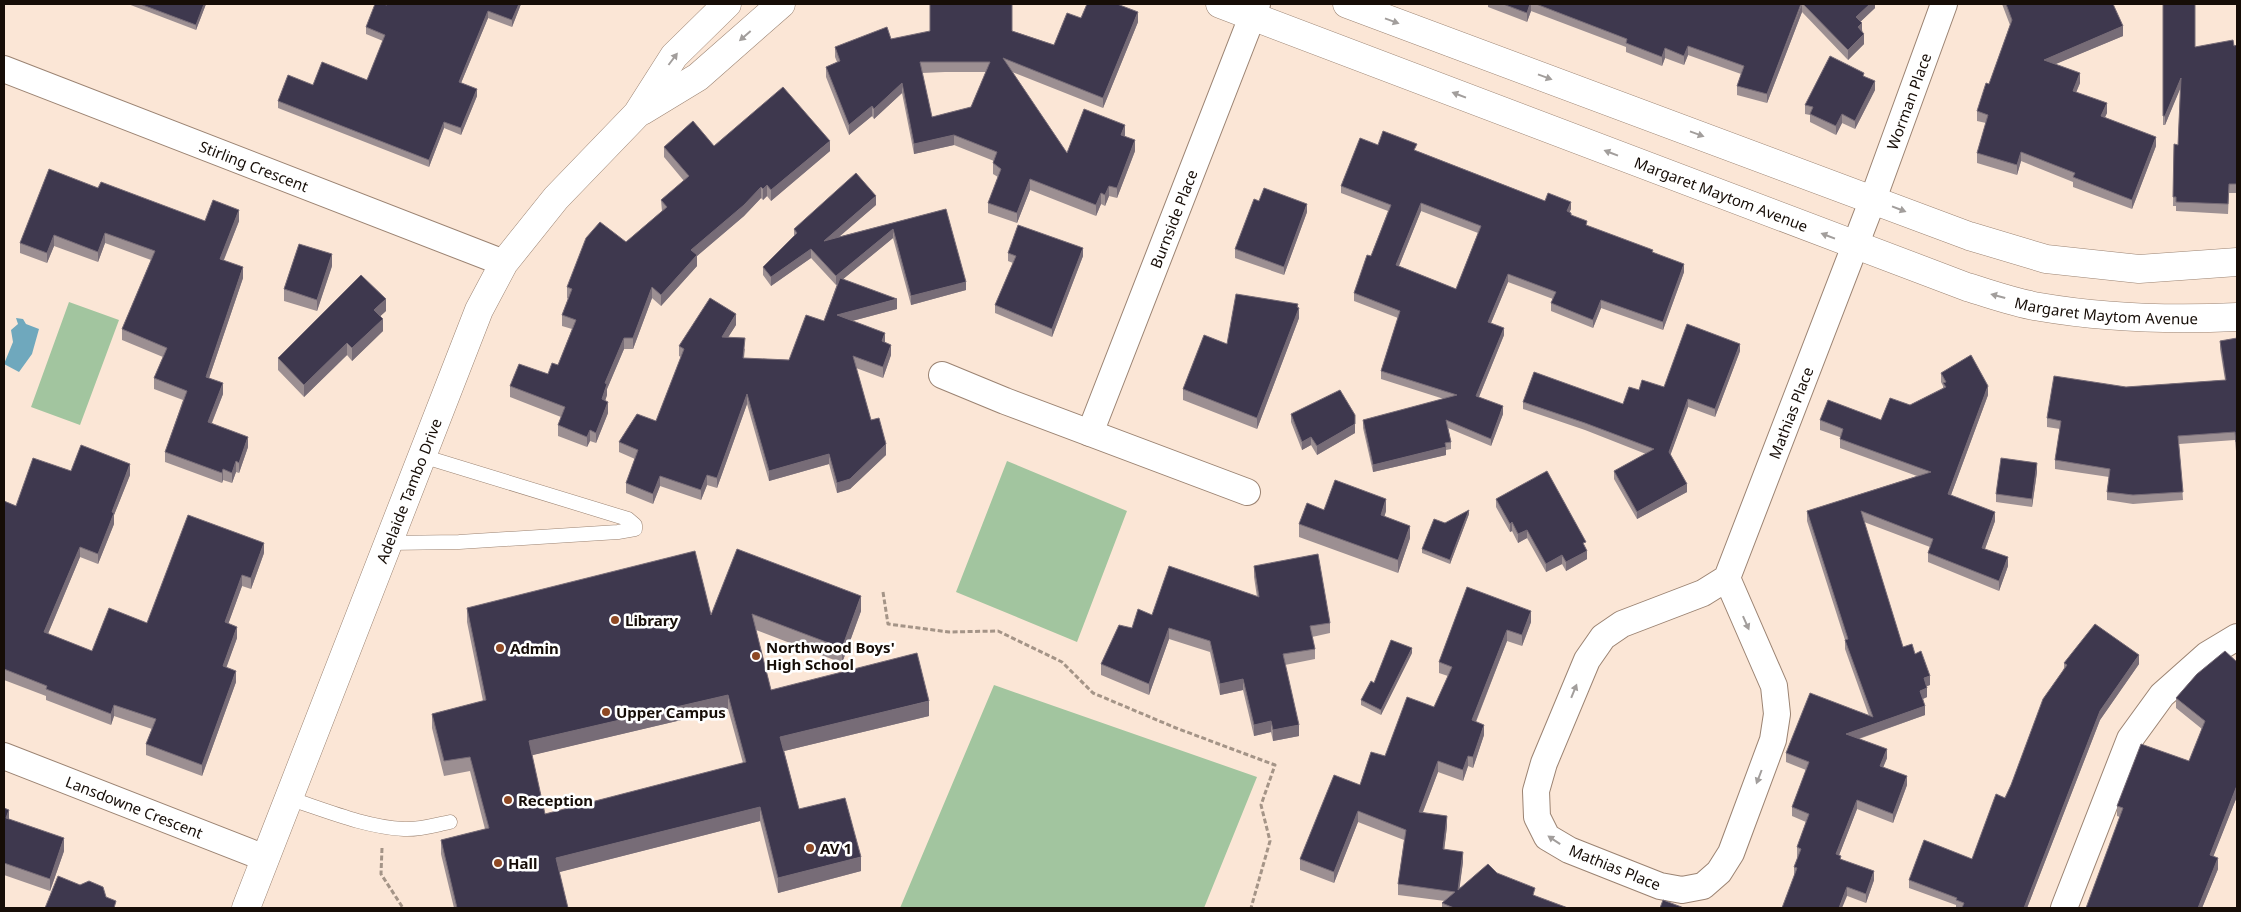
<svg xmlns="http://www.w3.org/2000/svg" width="2241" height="912" font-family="'Noto Sans',sans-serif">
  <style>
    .green { fill: #a2c59f }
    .water { fill: #6fa8bd }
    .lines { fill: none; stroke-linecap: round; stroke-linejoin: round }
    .lane-casing { stroke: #9b8372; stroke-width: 15 }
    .street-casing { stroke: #9b8372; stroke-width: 28 }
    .secondary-casing { stroke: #9b8372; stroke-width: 29 }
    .path { stroke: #a49487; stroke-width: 3; stroke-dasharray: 5 2.5; stroke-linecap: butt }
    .lane { stroke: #fff; stroke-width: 14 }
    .street { stroke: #fff; stroke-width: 26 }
    .secondary { stroke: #fff; stroke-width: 28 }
    .wall { fill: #9c8f92; fill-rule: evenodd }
    .shaded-wall { fill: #776c77 }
    .building { fill: #3e384e; stroke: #776c77; fill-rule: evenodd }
    .oneway { fill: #a29e9c }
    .poi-dot { fill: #8e4823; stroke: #fff; stroke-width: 2 }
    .labels { text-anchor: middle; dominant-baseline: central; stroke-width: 5; stroke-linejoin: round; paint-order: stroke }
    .street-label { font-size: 15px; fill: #160d07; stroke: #fff }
    .poi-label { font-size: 15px; font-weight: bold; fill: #160d07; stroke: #fff; text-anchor: start }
  </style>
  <rect width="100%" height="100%" fill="#fbe6d6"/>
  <path class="green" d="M69,302l50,18 -39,105 -49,-18z
    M1007,461l120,50 -50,131 -121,-50z
    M994,685l263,92 -53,131h-304z"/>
  <path class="water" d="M16,318l7,1 3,5 13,5 -7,25 -13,18 -15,-8 9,-22 -2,-12 7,-6z"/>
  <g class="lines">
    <defs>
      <path id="lane" d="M389,543l70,-1 159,-10 17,-3v-4l-7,-6 -206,-63
        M288,798c37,12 77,29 116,31 15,1 31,-4 46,-7"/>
      <g id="street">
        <path id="s1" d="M4,69l500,194"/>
        <path d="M942,375l63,26 242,91"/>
        <path id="s2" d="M1090,433l167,-429"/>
        <path id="s3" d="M1727,578l47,108 3,28 -4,26 -42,113 -12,19 -16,14 -21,4 -22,-4 -91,-36 -22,-13 -10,-20 -1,-26 8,-28 43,-103 16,-23 19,-13 81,-31 24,-15 146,-379 71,-195"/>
        <path id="s4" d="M4,756l261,102"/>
        <path d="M2064,908l66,-169 32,-44 45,-40 30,-18"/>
      </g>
      <g id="secondary">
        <path id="s5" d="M1220,4l747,283c24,7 48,16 73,20 64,11 132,13 197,10"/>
        <path d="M1347,4l622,232 77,23 93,10 98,-7"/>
        <path d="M642,111l56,-34 83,-73"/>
        <path id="s6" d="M246,908l233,-598 25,-47 52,-65 81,-84 37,-58 53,-52"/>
      </g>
    </defs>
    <use href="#lane" class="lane-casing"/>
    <use href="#street" class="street-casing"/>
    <use href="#secondary" class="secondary-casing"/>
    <path class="path" d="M883,592l5,32 61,8 49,-1 64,31 31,31 83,35 99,37 -14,40 9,36 -19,67
      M382,848l-1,26 22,34"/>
    <use href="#lane" class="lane"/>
    <use href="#street" class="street"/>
    <use href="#secondary" class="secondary"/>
  </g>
  <path class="wall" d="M128,4h78l-10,26z
    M521,4l-9,23 -24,-9 -27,65 16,13 -16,39 -17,-7 -15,39 -151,-59v-7l35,-16 54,-5 16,-39 -17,-7v-7z
    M1488,4h387v4l-14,13 3,23 -16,16 -46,-48 -35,91 -30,-8v-9l4,-12 -53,-19 -4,10 -19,-7 -3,8 -36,-14v-5l-95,-36 -4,11 -39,-15z
    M2002,4h111l10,32 -68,28 25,19 -4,9 31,21 -2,4 51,29 -24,63 -59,-22v-5l-52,-21 -4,14 -40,-12v-10l9,-30 -9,-2v-10l12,-27 21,-59z
    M2163,4l32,43 42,-2v148h-8l-1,21 -52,-3v-5h-3l1,-62 4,1 2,-57 -15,37h-2z
    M1081,18l57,4 -35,86 -91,-36 55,81 58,-18v1l10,15 -18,47 -8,-2 -4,10 -4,-2 -5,12 -66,-26 -13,33 -29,-10v-10l10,-26 -5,-3v-11l1,-2 -40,-16 -40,9 -12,-61 -28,26 -2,-3 -23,19 -23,-58v-10l11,-5 -2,-5v-10l56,-8 121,-8 42,14zM945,72h41l-15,35 -39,10 -10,-44z
    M1864,76l11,14 -20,39 -13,-6 -6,12 -26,-13v-7l-5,-1v-9z
    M1378,145l39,6 128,50 26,8 -2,3 2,3 16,11 66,27 31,19 -21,58 -62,-22 -8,20 -42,-17v-8l2,-4 -45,-17 -17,41 13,12 -25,62 24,17 -12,32 -43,-18 3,14v7l-5,1v5l-73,17 -10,-44v-8l81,-21 -63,-20v-8l17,-53 -44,-17v-8l17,-37 17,-45 -47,-18v-7zM1421,211l57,22 -22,56 -57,-23z
    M714,146l116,5 -59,50 -4,-5 -4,4 -2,-2 -17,18 -47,40v10l-36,40 -9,-8 -19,51h-9l-17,40v6l-2,6 3,12 -12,30 -6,-2 -3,6 -29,-11v-11l3,-8 -51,-20v-11l38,-12 10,-9 14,-36 -10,-3v-11l6,-16 -1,-1v-11l59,-45 36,-31 -1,-11 23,-19 -20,-24v-10z
    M98,188l107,33h34l-15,39 19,18 -34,100 14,16 -11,29 36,24 -9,26 -3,-1 -4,11 -9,-3 -1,3 -57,-21v-10l18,-52 -29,-11v-11l9,-21 -41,-17v-11l29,-69 -46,-17 -7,19 -44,-16 -7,17 -27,-10v-10z
    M876,205l-38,32 108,-28 20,81 -55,15 -18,-67 -50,41 54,30 -45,12 33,21 6,13 -8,23 -27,-10 15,52 15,35 -36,34 -13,4 -8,-29 -60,17 -22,-77 -30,84 -10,-3 -6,15 -41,-14 -7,18 -27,-11v-10l9,-24 -16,-7v-10l37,-21 25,-64 -2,-1v-10l57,-21 -8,12 17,12 -1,9 45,2 35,-39 13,-37 -1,1 -25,-27 -40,28 -8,-11v-8l31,-30v-8z
    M1307,212l-23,63 -49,-17v-9z
    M1008,253l75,3 -31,81 -57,-24v-8l18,-42 -5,-2z
    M332,266l-15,45 -33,-10v-12z
    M1298,307l1,11 -42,111 -74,-29v-11l44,-45z
    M386,311l-6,5 3,15 -31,30 -5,-6 -43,42 -26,-27v-12z
    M2237,338v113h-1l-1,-11 -56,4 4,56 -50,4 -26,-4v-8l2,-15 -54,-8v-9l5,-31 -13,-2v-9l79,-31 99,-7 -5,-31v-8z
    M1740,351l-25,66 -27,-10 -18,48 17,37 -50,27 -23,-40v-8l32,-17 -61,-24 -62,-21v-7l100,2 16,-14 25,-3z
    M1941,373l47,22 -37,100 44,26 -10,28 23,17 -9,25 -71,-29v-9l2,-6 -66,-25 39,125 12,7 15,31 -3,1v11l-4,2 2,16 -66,24 28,19 -4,9 24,18 -14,38 -36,-14 -18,46 2,4 33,21 -8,23 -72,-27v-9l4,-10h-1v-10l9,-25 -14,-6v-9l14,-37 -20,-8v-9l83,-37 -24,-67v-9l-38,-119v-10l110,-35 -77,-28v-11l-20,-7v-10h61l62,-32v-2l-2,-4z
    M1291,414l64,19 -38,22 -6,-10 -9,5 -11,-28z
    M71,471l59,4 -16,40v9l-16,40 -18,-7 -32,77 44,17 55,-28 117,-70 -13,36 -9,-3 -14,38 9,14 -11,29 10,15 -34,94 -56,-21v-11l6,-15 -38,-13 -3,9 -65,-25v-4l-42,-16v-179l12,5z
    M2037,472l-5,35 -36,-5v-8z
    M1496,499l90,49 1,11 -21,12 -4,-7 -16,8 -19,-34 -9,5 -6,-12 -2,1 -14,-25z
    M1324,510l62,1 -2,6 26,21 -12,35 -99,-36v-13z
    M1469,514l-19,50 -28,-11v-4l23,-26z
    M1254,566l76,57v10l-18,4 3,12v10l-30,6 14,71 -26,5 -2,-9 -17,4 -11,-46 -23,5 -10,-43 -41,-13 -20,56 -48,-20v-11l31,-36 20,-13 105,-18 -3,-20z
    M1467,587l64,35 -9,24 -15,-5 -31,81 8,13 -11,33 -5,-2 -5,15 -25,-9 -15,40 24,14 -3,24 19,12 -4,26 38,-15 38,23 33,12h-126v-5l3,-2 -47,-6v-11l6,-44 -46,-18 -24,61 -34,-13v-11l60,-74 25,-29 49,-49 14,-31 -9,-3v-11z
    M467,608l244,7 150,-4 -19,52 -86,-33 15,60 158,26 -145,35 15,58 62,62 -83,22 -18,-72 -201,51 9,36h-114l-13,-54v-14l44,-11 -15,-58 -26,5 -12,-48v-14l51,-13 -16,-79zM728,709l15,54 -198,51 -13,-59z
    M1412,653l-31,62 -20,-10v-5l13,-17z
    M2064,663l75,1 -39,56 -73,188h-71v-3l-47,-17v-8l63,-21 33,-61 59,-130z
    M2197,674l39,125 -23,57 5,13 -16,39h-116l34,-91 -3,-1v-10l72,-45 13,-32 -26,-21v-10z
    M4,808l5,11 55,32 -14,40 -46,-16z"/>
  <path class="shaded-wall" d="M204,4h2l-10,26v-5z
    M519,4h2l-9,23v-7z
    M1530,4h1v7l-4,11v-9z
    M1802,4v8l-35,91v-9z
    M1870,4h5v4l-19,18v-9z
    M488,11v7l-29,70v-6z
    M1138,12v10l-35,86v-10z
    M1862,23v9l-4,-5z
    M2123,26v10l-79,33v-9z
    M1864,34v10l-16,16v-10z
    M1688,46v9l-4,10v-9z
    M1665,48v10l-3,8v-9z
    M2080,73v10l-7,17v-9z
    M2181,78v9l-16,38v-9z
    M1875,81v9l-20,39v-8z
    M902,83v10l-28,26v-10z
    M477,89v7l-16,39v-7z
    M2107,103v10l-6,12v-9z
    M872,106v10l-23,19v-10z
    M1842,114v9l-6,12v-9z
    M444,122v6l-15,39v-7z
    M1125,125v10l-4,10v-10z
    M954,135v10l-40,9v-10z
    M2156,137v9l-24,63v-9z
    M1135,140v11l-18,47v-10z
    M830,141v10l-59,50v-11z
    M2021,152v9l-4,14v-10z
    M1030,179v11l-13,33v-10z
    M767,185v11l-4,4v-11z
    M1109,186v10l-4,10v-11z
    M761,187v11l-17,18 -47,40v10l-36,40v-11l30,-45z
    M1101,193v11l-5,12v-11z
    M876,196v9l-52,45v-9z
    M1571,202v7l-4,10v-8z
    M1421,203v8l-25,62v-8z
    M1307,204v8l-23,63v-8z
    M239,210v11l-19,48v-10z
    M893,229v9l-57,47v-9z
    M105,233v10l-7,19v-10z
    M54,235v11l-7,17v-10z
    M1083,248v8l-31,81v-8z
    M811,249v9l-40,28v-9z
    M332,254v12l-15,45v-11z
    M1684,264v8l-21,58v-8z
    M243,267v11l-37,109v-10z
    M1508,274v8l-20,48v-8z
    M966,282v8l-55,15v-9z
    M652,287v11l-19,51v-11z
    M386,299v12l-12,11v-12z
    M897,299v10l-60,16v-10z
    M1601,300v8l-8,20v-8z
    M1298,304v7l1,-3v10l-42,111v-11z
    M736,314v11l-14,22v-10z
    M383,319v12l-31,30v-13z
    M1504,328v7l-28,69v-8z
    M885,333v10l-3,-2z
    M624,338v11l-17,40v6l-5,15v-11l3,-16z
    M347,343v12l-43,42v-12z
    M1740,344v7l-25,66v-8z
    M891,345v10l-8,23v-11z
    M223,383v11l-15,38v-10z
    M1988,386v9l-40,108v-9z
    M747,394v10l-30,84v-10z
    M1688,399v8l-19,52v-7z
    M608,402v11l-12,30v-10z
    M1503,406v8l-12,32v-7z
    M1355,424v9l-38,22v-9z
    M590,430v11l-3,6v-10z
    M248,437v10l-9,26v-10z
    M1311,437v8l-9,5v-8z
    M886,444v11l-36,34 -13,4v-10z
    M1446,447v8l-73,17v-7z
    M829,454v10l-60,17v-10z
    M236,461v11l-4,11v-10z
    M2037,463v9l-5,35v-8z
    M130,464v11l-16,40v9l-16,40v-10l14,-42z
    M223,469v11l-1,3v-10z
    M707,475v10l-6,15v-10z
    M660,476v10l-7,18v-10z
    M1687,484v8l-50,27v-7z
    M1386,499v12l-5,16v-12z
    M1469,510v4l-19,50v-4z
    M1995,512v9l-13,36v-9z
    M1512,522v9l-2,1v-8z
    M1410,526v12l-12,35v-13z
    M1527,530v8l-9,5v-9z
    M264,543v10l-13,36v-11z
    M80,547v10l-36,86v-11z
    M1587,551v8l-21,12v-9z
    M1562,555v9l-16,8v-8z
    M2008,557v9l-9,25v-10z
    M242,575v11l-17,47v-11z
    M861,596v15l-19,52v-15z
    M1531,611v11l-9,24v-11z
    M237,627v11l-14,39v-11z
    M1169,628v11l-20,56v-11z
    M1507,630v11l-35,90v-11z
    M1412,648v5l-31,62v-5z
    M2139,655v9l-39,56 -73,188h-3l76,-197z
    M236,671v11l-34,94v-11z
    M1930,676v9l-6,2v-9z
    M1243,679v11l-23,5v-11z
    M1927,688v9l-7,3v-9z
    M728,695v14l-199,47v-15z
    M929,701v15l-149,36v-15z
    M114,705v11l-3,9v-11z
    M1925,706v9l-79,28v-9z
    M1271,721v11l-17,4v-11z
    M1299,725v11l-26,5v-11z
    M1484,725v10l-11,33v-11z
    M1887,749v9l-7,17v-9z
    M1468,756v10l-5,15v-11z
    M1438,761v11l-19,50v-10z
    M1907,776v9l-14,38v-9z
    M2237,786v11l-1,2 -26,66v-10l26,-67z
    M1857,800v9l-21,54v-9z
    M760,807v14l-204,52v-15z
    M9,810v13l-3,-5z
    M1358,811v11l-24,61v-11z
    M1447,816v10l-4,34v-11z
    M64,838v13l-14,40v-12z
    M1463,852v10l-5,38v-10z
    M861,857v14l-83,22v-15z
    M2218,858v11l-16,39h-4z
    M1874,871v9l-8,23v-9z
    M1847,887v9l-5,12h-3z"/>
  <path class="building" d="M140,4h64l-8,21z
    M375,4h8l4,1v-1h132l-7,16 -24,-9 -29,71 18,7 -16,39 -17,-6 -15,38 -151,-59 10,-26 25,10 9,-23 45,18 18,-45 -19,-8z
    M930,4h82v27l42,14 13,-32 14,5 6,-14h30l21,8 -35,86 -100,-40 64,95 17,-44 41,16 -4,10 14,5 -18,48 -8,-2 -4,9 -4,-2 -5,12 -66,-26 -13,34 -29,-10 13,-34 -8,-6 4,-11 -43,-17 -40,9 -12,-61 -28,26 -2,-3 -23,19 -23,-58 14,-6 -5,-14 52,-20 4,12 39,-8zM920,62h70l-19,45 -39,10z
    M1503,4h27l-3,9z
    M1536,4h265l-34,90 -30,-8 7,-20 -56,-20 -4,10 -19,-8 -3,9 -36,-14 1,-4z
    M1803,4h67l-14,13 6,6 -4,4 6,7 -16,16z
    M2006,4h107l10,22 -79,34 36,13 -7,18 34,12 -6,13 55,21 -24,63 -59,-23 2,-4 -54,-21 -4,13 -40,-12 11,-38 -11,-4 9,-28 3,1 23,-64z
    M2163,4h32v43l38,-7 1,6 3,-1v139h-8l-1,20 -52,-2v-5h-3l1,-53 4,1 3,-67 -16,38h-2z
    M1830,56l34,17 -1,3 12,5 -20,40 -13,-7 -6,12 -26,-12 3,-7 -8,-2z
    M783,87l47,54 -59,49 -4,-5 -4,4 -2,-2 -17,18 -53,45 6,5 -36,40 -9,-8 -19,51h-9l-19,45 2,1 -5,15 6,3 -12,31 -6,-3 -3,7 -29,-12 7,-18 -55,-21 9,-22 29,10 4,-11 6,2 18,-45 -14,-5 10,-26 -5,-2 19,-49 14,-16 26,20 41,-35 -6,-7 28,-24 -25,-29 29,-26 21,25z
    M1383,131l34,13 -3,6 131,51 3,-8 23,9 -4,9 4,2v2l16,6 -1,4 67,25 -1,2 32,12 -21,58 -62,-22 -8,20 -42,-17 5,-11 -48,-18 -20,48 16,6 -28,68 27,10 -12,33 -45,-19 5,22 -6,1 1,4 -73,18 -10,-45 94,-25 -76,-24 19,-60 -46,-18 13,-38 4,1 20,-51 -50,-19 19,-48 18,7zM1421,203l60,23 -25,63 -60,-24z
    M49,169l49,19 3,-6 104,39 8,-21 26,10 -19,49 23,8 -37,110 17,6 -15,39 40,15 -9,26 -3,-2 -4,12 -9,-4 -1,4 -57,-21 22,-61 -33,-13 13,-30 -45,-19 33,-78 -50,-18 -7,19 -44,-17 -7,18 -27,-10z
    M856,173l20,23 -52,45 122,-32 20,73 -55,14 -18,-67 -57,47 -25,-27 -40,28 -8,-10 34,-34 -3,-4z
    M1264,188l43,16 -23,63 -49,-18 19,-50 5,2z
    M1018,225l65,23 -31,81 -57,-24 21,-49 -8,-3z
    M299,244l33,10 -15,46 -33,-11z
    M361,275l25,24 -12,11 9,9 -31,29 -5,-5 -43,42 -26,-27z
    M840,278l57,21 -60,16 48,18 -3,8 9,4 -8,22 -30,-11 18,64 8,-2 7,26 -36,35 -13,4 -8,-29 -60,17 -22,-77 -30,84 -10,-3 -6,15 -41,-14 -7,18 -27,-11 12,-33 -19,-8 18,-28 19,7 28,-72 -5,-3 31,-48 26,16 -14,23 23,1 -2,20 46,2 17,-45 18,6z
    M1236,294l62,10 -1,3 2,1 -42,110 -74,-29 21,-54 23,9z
    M1687,324l53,20 -25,65 -27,-10 -19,53 18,32 -50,28 -23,-41 40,-22 -69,-26 -62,-21 11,-30 89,32 6,-17 10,3 3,-10 22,7z
    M2237,338v104h-1l-1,-10 -57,4 5,56 -50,3 -26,-3 3,-23 -55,-9 6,-39 -14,-3 7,-42 72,11 100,-7 -6,-39z
    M1971,355l17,31 -40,108 47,18 -13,36 26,9 -9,24 -71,-28 5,-14 -72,-28 42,136 9,-3 3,10 6,-3 9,25 -6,2 3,10 -7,3 5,15 -79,28 41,15 -7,17 27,10 -14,38 -36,-14 -21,54 5,2 -1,3 34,12 -8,23 -19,-7 -8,21h-57l15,-40 -3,-1 7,-18 -4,-2 12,-33 -17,-7 17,-45 -23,-9 24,-60 63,24 -28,-77 3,-1 -41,-128 124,-39 -91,-33 3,-10 -23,-9 8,-20 53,20 9,-22 20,7 36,-18 -3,-4 3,-1 -5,-9z
    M1340,390l15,25v9l-38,22 -6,-9 -9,5 -11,-28z
    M81,445l49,19 -18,48 2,1 -16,41 -18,-7 -36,85 48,19 17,-43 38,15 41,-108 76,28 -13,35 -9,-3 -17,47 12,5 -14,39 13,5 -34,94 -56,-21 10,-25 -42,-14 -3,9 -65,-25 1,-3 -43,-17v-168l12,5 17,-48 38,13z
    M2001,458l36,5 -5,36 -36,-5z
    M1547,471l39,71 -3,1 4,8 -21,11 -4,-7 -16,9 -19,-34 -9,4 -6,-12 -2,2 -14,-25z
    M1335,480l51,19 -5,16 29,11 -12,34 -99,-36 8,-21 17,7z
    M1469,510l-19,50 -28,-11 12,-30 11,4z
    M737,549l124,47 -19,52 -90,-34 19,76 146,-37 12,48 -149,36 19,72 46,-11 16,59 -83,21 -18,-71 -204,51 12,50h-111l-16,-68 48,-12 -19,-71 -26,4 -12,-47 54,-14 -19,-92 228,-57 16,64zM728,695l18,67 -201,52 -16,-73z
    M1318,554l12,69 -20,3 5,23 -32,5 16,71 -26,5 -2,-9 -17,4 -11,-46 -23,5 -10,-43 -41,-13 -20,56 -48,-20 18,-39 13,3 6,-19 14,6 17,-49 90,31 -5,-31z
    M1467,587l64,24 -9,24 -15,-5 -35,90 12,5 -11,32 -5,-1 -5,14 -25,-9 -19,51 28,4 -4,33 20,3 -5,38 30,-26 9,9 38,15 -2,7 35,13h-114l-12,-5 13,-11 -57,-8 8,-54 -48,-19 -24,61 -34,-13 34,-84 26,10 11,-33 14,4 22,-59 27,10 18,-40 -13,-5z
    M2095,624l44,31 -39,56 -76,197h-62l2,-5 -8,-3 1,-2 -48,-18 15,-40 48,19 24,-65 9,4 6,-13 32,-86 24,-34 -3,-2z
    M1391,640l21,8 -31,62 -20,-10 10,-19 3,2z
    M2225,651l12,11v124l-1,2 -26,67 8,3 -20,50h-112l37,-100 -6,-2 24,-62 48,17 16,-40 -29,-23 21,-24z
    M4,808l5,2 -3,8 58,20 -14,41 -46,-16z
    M58,876l22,9 9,-4 14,6 3,10 10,4 -2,7h-69z
    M1663,900l21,8h-24z"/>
  <defs><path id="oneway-solid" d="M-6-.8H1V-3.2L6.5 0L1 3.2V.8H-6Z" transform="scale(1.25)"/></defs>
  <g class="oneway">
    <use href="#oneway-solid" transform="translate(1392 21) rotate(20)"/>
    <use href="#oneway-solid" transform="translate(745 36) rotate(139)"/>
    <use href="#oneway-solid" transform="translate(673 59) rotate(-53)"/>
    <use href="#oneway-solid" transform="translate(1545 77) rotate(20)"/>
    <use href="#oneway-solid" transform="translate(1459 95) rotate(-159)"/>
    <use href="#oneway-solid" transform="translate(1697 134) rotate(20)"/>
    <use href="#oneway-solid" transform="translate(1611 153) rotate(-159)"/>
    <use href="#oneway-solid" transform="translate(1899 209) rotate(21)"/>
    <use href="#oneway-solid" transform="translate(1828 236) rotate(-159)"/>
    <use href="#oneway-solid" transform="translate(1998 296) rotate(-165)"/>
    <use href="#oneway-solid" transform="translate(1746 623) rotate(66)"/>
    <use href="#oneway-solid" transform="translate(1574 691) rotate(-68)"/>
    <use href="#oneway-solid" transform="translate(1759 777) rotate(111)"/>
    <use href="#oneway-solid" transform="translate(1554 840) rotate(-146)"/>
  </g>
  <g class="poi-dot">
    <circle cx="615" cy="620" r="5"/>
    <circle cx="500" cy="648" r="5"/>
    <circle cx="756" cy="656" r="5"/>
    <circle cx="606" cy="712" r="5"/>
    <circle cx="508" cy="800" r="5"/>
    <circle cx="810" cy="848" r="5"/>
    <circle cx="498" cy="863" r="5"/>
  </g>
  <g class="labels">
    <g class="street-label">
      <text stroke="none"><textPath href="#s3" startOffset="1369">Worman Place</textPath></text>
      <text stroke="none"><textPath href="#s1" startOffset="268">Stirling Crescent</textPath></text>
      <text stroke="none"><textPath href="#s5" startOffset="536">Margaret Maytom Avenue</textPath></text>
      <text stroke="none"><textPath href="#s2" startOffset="230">Burnside Place</textPath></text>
      <text stroke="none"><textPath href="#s5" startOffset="941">Margaret Maytom Avenue</textPath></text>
      <text stroke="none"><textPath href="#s3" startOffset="1036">Mathias Place</textPath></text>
      <text stroke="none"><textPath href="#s6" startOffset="448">Adelaide Tambo Drive</textPath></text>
      <text stroke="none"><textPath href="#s4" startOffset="140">Lansdowne Crescent</textPath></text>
      <text transform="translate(1615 867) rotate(22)">Mathias Place</text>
    </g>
    <g class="poi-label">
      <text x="625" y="620">Library</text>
      <text x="766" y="647">Northwood Boys'<tspan x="766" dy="17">High School</tspan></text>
      <text x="510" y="648">Admin</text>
      <text x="616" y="712">Upper Campus</text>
      <text x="518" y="800">Reception</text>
      <text x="820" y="848">AV 1</text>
      <text x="508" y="863">Hall</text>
    </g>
  </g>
  <rect width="2241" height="912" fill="none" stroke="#160d07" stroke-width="10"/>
</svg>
